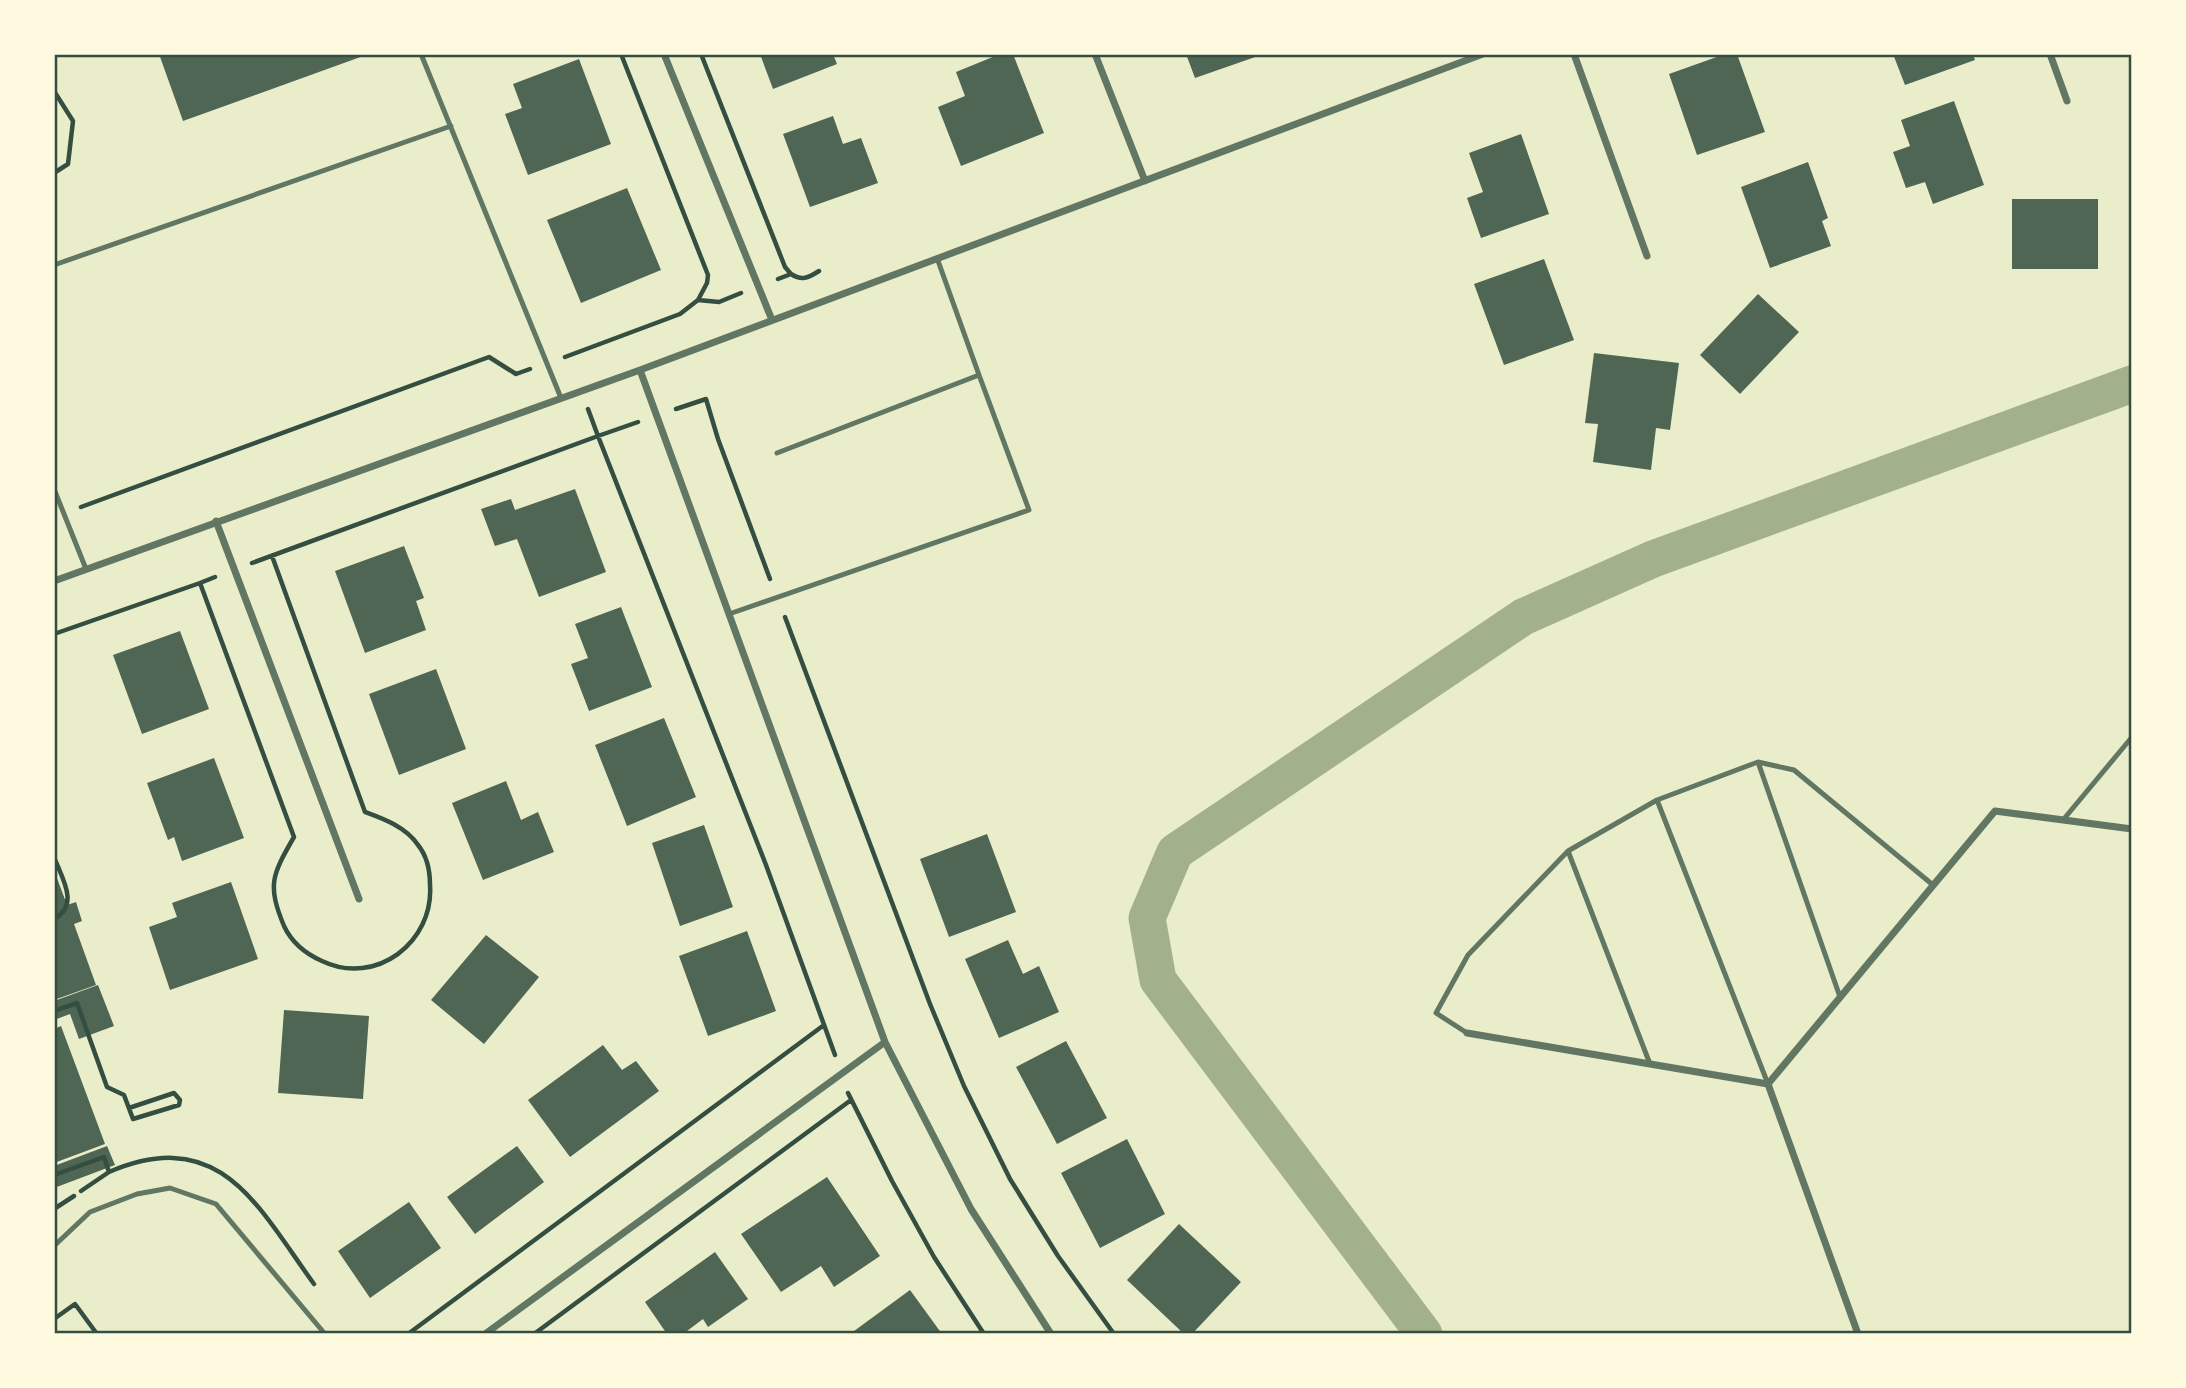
<svg xmlns="http://www.w3.org/2000/svg" width="2186" height="1388" font-family="'Roboto Condensed',sans-serif">
  <style>
    .lines { fill: none; stroke-linecap: round; stroke-linejoin: round }
    .canal { stroke: #a3b18a; stroke-width: 37 }
    .building { fill: #4f6655 }
    .path { stroke: #344e41; stroke-width: 4.5 }
    .service { stroke: #617663; stroke-width: 5 }
    .minor { stroke: #617663; stroke-width: 7 }
    .neatline { fill: none; stroke: #344e41; stroke-width: 2.5 }
  </style>
  <rect width="100%" height="100%" fill="#e9edc9"/>
  <g class="lines">
    <path class="canal" d="M1424,1334l-266,-354 -11,-62 28,-66 348,-235 130,-58 479,-175"/>
  </g>
  <path class="building" d="M159,54h207v1l-183,66z
    M760,54h73l4,10 -64,25z
    M1000,54h13l31,79 -83,33 -23,-59 27,-11 -9,-24z
    M1186,54h74l1,1 -66,23z
    M1725,54h12l28,78 -68,23 -28,-81z
    M1893,54h80l2,6 -70,25z
    M579,59l32,85 -83,31 -23,-61 17,-6 -9,-24z
    M1954,101l30,84 -51,19 -8,-22 -19,6 -13,-36 17,-6 -9,-26z
    M833,116l10,28 18,-6 17,45 -68,24 -27,-73z
    M1521,134l28,80 -68,24 -14,-40 16,-6 -14,-39z
    M1808,162l20,56 -6,3 9,25 -61,22 -29,-81z
    M627,188l34,82 -80,33 -34,-83z
    M2012,199h86v70h-86z
    M1544,259l30,81 -70,25 -30,-81z
    M1758,294l41,38 -59,62 -40,-39z
    M1594,353l85,10 -9,67 -14,-2 -5,42 -58,-8 5,-38 -13,-1z
    M575,489l31,83 -67,25 -22,-58 -22,7 -14,-37 30,-10 4,11z
    M404,546l20,52 -8,3 10,29 -61,23 -30,-82z
    M621,607l31,80 -63,24 -18,-47 17,-6 -13,-34z
    M180,631l29,78 -67,25 -29,-79z
    M436,669l30,80 -67,26 -30,-81z
    M664,718l32,79 -69,29 -32,-81z
    M214,758l30,80 -62,23 -8,-24 -6,3 -21,-57z
    M506,781l15,39 17,-8 16,40 -71,28 -31,-77z
    M704,825l29,82 -53,19 -28,-83z
    M987,834l29,78 -67,25 -29,-78z
    M54,870l13,35 9,-3 6,19 -8,3 22,61 -42,15z
    M231,882l27,77 -88,31 -21,-63 28,-10 -5,-14z
    M747,931l29,80 -68,25 -29,-80z
    M486,935l53,42 -55,67 -53,-44z
    M1008,940l15,34 16,-8 20,46 -60,26 -34,-79z
    M98,985l16,41 -35,13 -9,-25 -16,6v-19z
    M284,1010l85,6 -6,83 -85,-6z
    M61,1026l44,118 -51,19v-134z
    M1066,1041l41,77 -50,26 -41,-77z
    M603,1045l19,25 14,-9 23,30 -89,66 -42,-57z
    M1127,1139l38,75 -65,34 -39,-75z
    M107,1146l8,19 -61,23v-22z
    M517,1146l27,36 -69,52 -28,-37z
    M827,1177l53,79 -46,31 -13,-21 -40,26 -40,-58z
    M409,1202l32,46 -71,50 -32,-47z
    M1179,1224l62,58 -49,52h-8l-57,-54z
    M715,1252l33,47 -40,28 -5,-8 -20,15h-16l-22,-32z
    M910,1290l32,44h-92z"/>
  <g class="lines">
    <path class="path" d="M621,54l87,221 -1,8 -9,17
      M701,54l84,213 6,7
      M54,91l19,30 -5,43 -14,9
      M778,279l13,-5c11,7 17,4 28,-3
      M565,357l115,-43 18,-14 21,2 22,-9
      M588,409l10,27 40,-14
      M676,409l30,-10 12,40 52,140
      M81,507l408,-150 27,17 14,-5
      M252,563l346,-127 168,429 69,190
      M215,577l-15,6 94,254c-22,38 -27,48 -10,89 8,17 22,28 38,35 54,26 112,-19 108,-76 0,-14 -3,-29 -12,-40 -12,-18 -34,-26 -53,-33l-93,-256
      M785,617l145,387 34,82 46,93 48,77 56,78
      M54,634l146,-51
      M54,857c8,21 26,48 0,62
      M54,1011l23,-8 30,84 17,8 9,24 46,-14 1,-5 -6,-7 -45,15
      M848,1093l44,88 42,76 50,77
      M54,1175l50,-18 5,15c112,-48 149,35 205,112
      M81,1191l28,-19
      M54,1209l20,-13
      M54,1319l21,-15 22,30
      M408,1334l416,-309
      M534,1334l317,-234"/>
    <path class="service" d="M421,54l140,344
      M937,258l42,117
      M54,265l397,-139
      M54,489l32,80
      M729,614l300,-104 -50,-135 -202,78
      M1758,762l82,235
      M1657,800l111,284
      M2063,820l69,-83
      M1568,851l82,213
      M1467,1033l-31,-20 32,-58 100,-104 89,-51 101,-38 36,8 139,115
      M54,1246l36,-34 47,-18 33,-6 46,16 109,130"/>
    <path class="minor" d="M664,54l108,266
      M1095,54l50,127
      M1574,54l73,202
      M2050,54l17,47
      M640,370l245,672 86,167 80,125
      M216,521l143,378
      M54,581l586,-211 843,-316
      M1467,1033l301,51
      M485,1334l400,-292
      M1858,1334l-90,-250 227,-273 137,18"/>
  </g>
  <rect width="2186" height="1388" fill="none" stroke="#fefae0" stroke-width="112"/>
  <rect x="56" y="56" width="2074" height="1276" class="neatline"/>
</svg>
